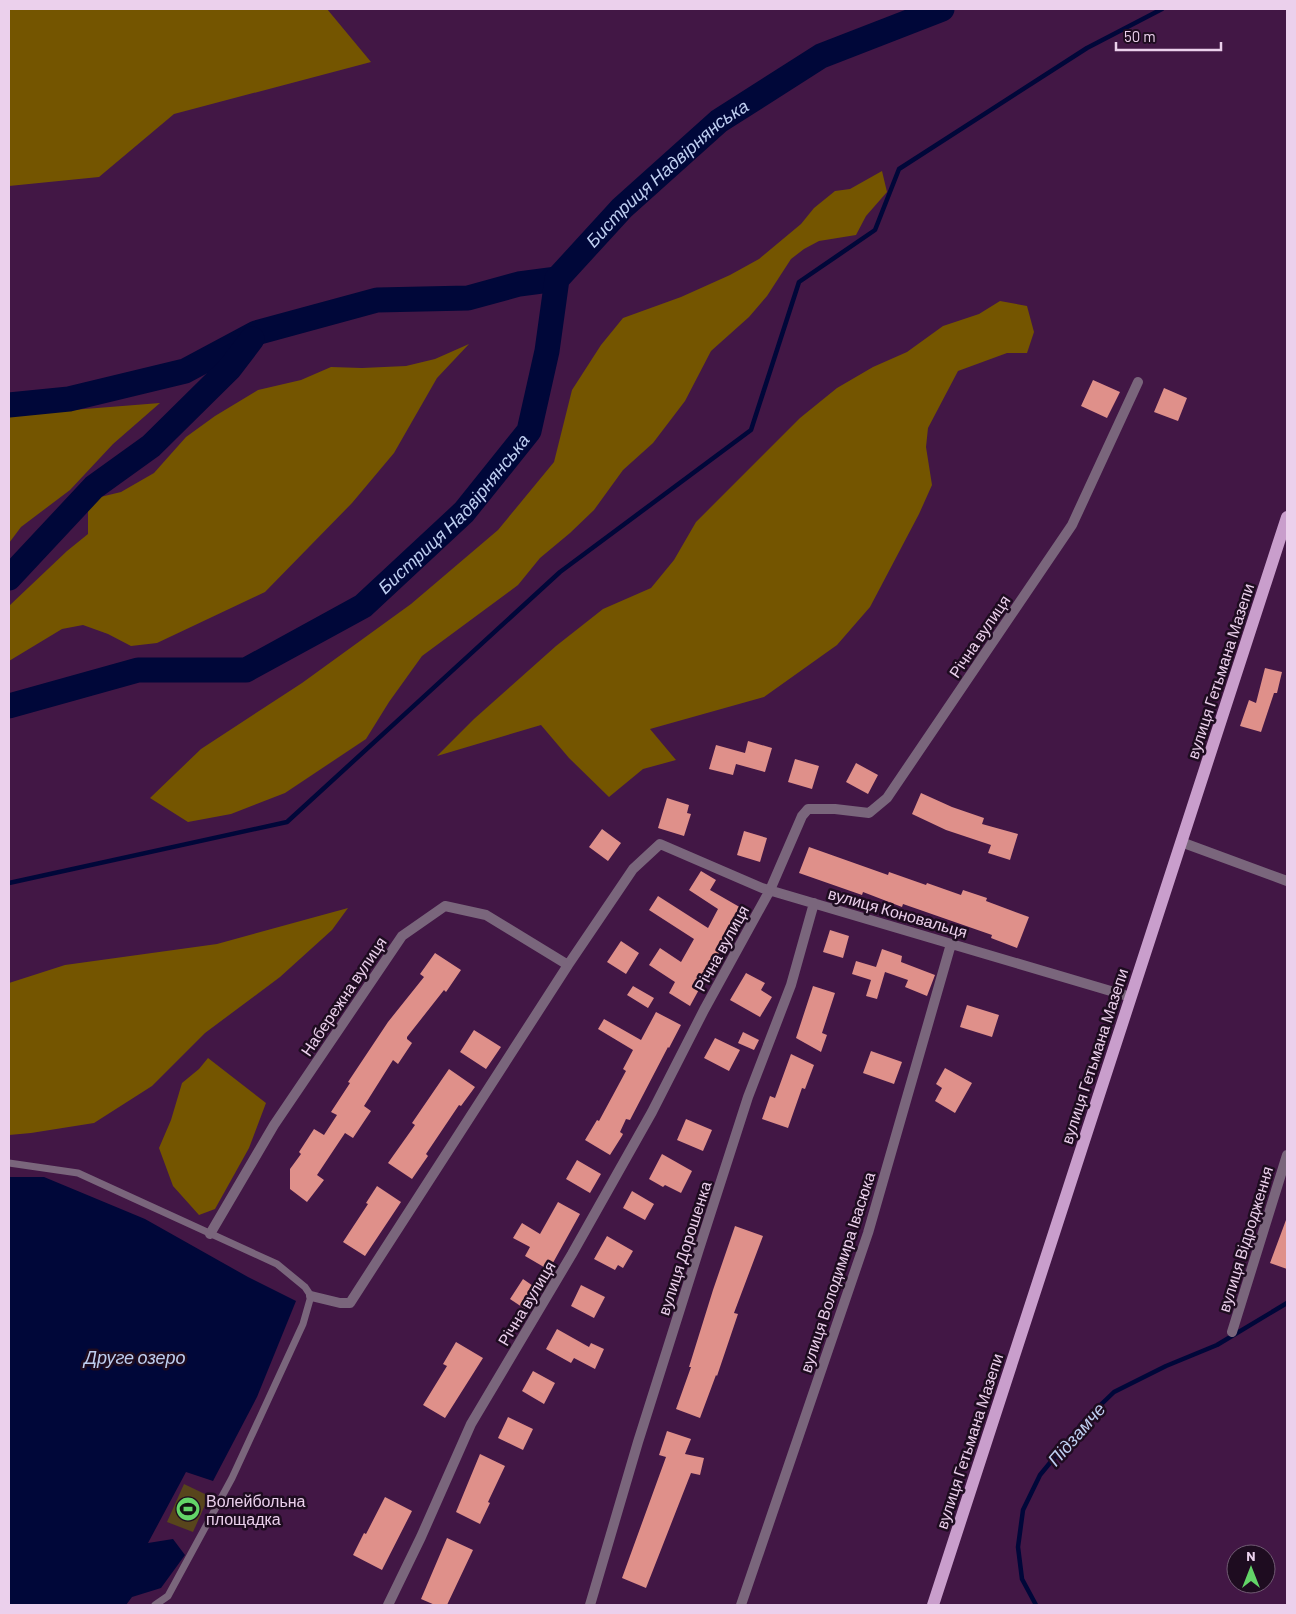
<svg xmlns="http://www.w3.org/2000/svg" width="1296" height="1614" font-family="Barlow,sans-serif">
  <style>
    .green { fill: #58451c }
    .forest { fill: #745500 }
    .water { fill: #000739 }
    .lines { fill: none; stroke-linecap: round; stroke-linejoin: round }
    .stream { stroke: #000739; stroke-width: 4.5 }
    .river { stroke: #000739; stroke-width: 25 }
    .building { fill: #df908a }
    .lane { stroke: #7a667c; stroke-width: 7 }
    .street { stroke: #7a667c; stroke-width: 10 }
    .primary { stroke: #c99ecc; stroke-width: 12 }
    .labels { text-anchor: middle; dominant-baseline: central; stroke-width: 5; stroke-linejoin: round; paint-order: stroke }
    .street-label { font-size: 16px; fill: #ebd0ec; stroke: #1e0c20 }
    .poi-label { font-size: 16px; fill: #ebd0ec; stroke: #1e0c20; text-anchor: start }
    .water-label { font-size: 18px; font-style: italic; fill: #becef0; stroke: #1e0c20 }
  </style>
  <rect width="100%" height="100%" fill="#421745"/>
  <path class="green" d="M184,1484l25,12 -16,36 -26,-10z"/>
  <path class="forest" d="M9,9h318l44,53 -197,52 -75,63 -90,9z
    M882,171l5,21 -21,24 -10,19 -37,6 -15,8 -13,10 -24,37 -18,21 -38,34 -26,50 -32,42 -30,27 -29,40 -24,23 -30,25 -22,27 -96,71 -33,46 -23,37 -81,54 -54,21 -43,8 -38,-24 51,-49 101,-66 109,-79 87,-74 56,-68 18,-72 29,-45 22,-27 58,-21 49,-22 29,-16 42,-35 13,-16 21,-17 15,-2z
    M1000,301l27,5 7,26 -7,21h-20l-49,18 -30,57 -2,19 6,38 -13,29 -49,93 -33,38 -73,52 -114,32 26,31 -33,9 -34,28 -40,-39 -28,-33 -104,31 37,-37 82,-73 47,-37 48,-21 23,-28 22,-38 104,-104 37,-30 36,-21 34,-15 36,-26 36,-12z
    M469,344l-32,34 -43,75 -42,50 -87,89 -108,51 -26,3 -23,-12 -25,-9 -21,4 -53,32v-55l58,-55 21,-17v-34l33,-8 33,-19 32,-36 29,-21 43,-26 43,-10 30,-13 31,1 44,-2 29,-7z
    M160,403l-47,41 -43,46 -49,37 -12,16v-128z
    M348,908l-16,22 -52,47 -75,56 -53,53 -58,37 -63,10 -22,2v-152l56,-18 152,-21z
    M208,1058l58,45 -17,45 -34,61 -16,6 -26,-29 -14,-38 12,-28 11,-37 17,-14z"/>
  <path class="water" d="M9,1177h35l101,42 103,58 48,24 -39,96 -44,84 -27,-9 -38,71 25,-4 12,16 -24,33 -29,9 -6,8h-117z"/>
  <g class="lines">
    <path class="stream" d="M9,883l278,-61 273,-250 191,-142 48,-148 76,-52 24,-61 188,-121 75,-39
      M1036,1605l-14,-26 -4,-32 5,-37 17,-35 46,-56 28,-27 52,-26 51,-21 70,-42"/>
    <g class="river">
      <path d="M9,405l60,-6 116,-28 71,-38 121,-33 91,-2 51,-14 38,-5"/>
      <path d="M9,578l85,-91 57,-41 79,-78 22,-29"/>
      <path id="s1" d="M9,706l129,-36h108l117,-64 101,-94 65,-81 18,-80 10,-72 65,-71 97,-87 102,-65 121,-47"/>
    </g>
  </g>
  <path class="building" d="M1093,380l27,12 -13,26 -26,-12z
    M1164,388l23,10 -9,23 -24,-9z
    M1265,668l17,4 -5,21h-3l-13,39 -21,-6 9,-26 7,3z
    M748,741l24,7 -7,24 -29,-8 -3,11 -24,-6 7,-24 29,8z
    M795,759l24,7 -7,23 -24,-7z
    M856,763l22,12 -10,19 -22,-12z
    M921,793l31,14 32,11 -2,6 36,10 -8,26 -22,-7 3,-8 -45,-15 -34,-16z
    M667,798l22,7 -2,8 4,1 -7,22 -26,-8z
    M602,829l19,14 -13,18 -19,-14z
    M744,831l23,7 -7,24 -23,-7z
    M809,847l79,28 1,-3 37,13 1,-2 34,12 2,-5 24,8 -1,3 43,16 -12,31 -26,-10 1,-3 -89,-31 -1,3 -39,-15 -1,3 -63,-22z
    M701,871l15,9 -6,10 33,19 -53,97 -21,-13 6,-11 -26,-17 11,-17 21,14 13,-23 -45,-29 9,-14 50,32 10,-19 -29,-19z
    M830,930l19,6 -6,22 -20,-6z
    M621,941l18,12 -13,21 -19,-12z
    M882,949l20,7 -1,6 34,13 -8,21 -22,-9 3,-7 -23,-8 -8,27 -11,-3 5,-16 -19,-6 4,-13 20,6z
    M435,953l26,17 -15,22 -2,-2 -37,47v2l5,4 -14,21 -5,-4 -29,46 7,5 -18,27 -8,-5 -28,42 7,5 -17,22 -17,-13v-20l11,-15 -2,-2 15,-23 10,6 13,-20 -6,-3 19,-29 -2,-1 40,-60 36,-45 -4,-3z
    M746,973l19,10 -4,7 11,7 -12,20 -30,-17z
    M633,986l21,12 -6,10 -21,-13z
    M813,986l22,7 -13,40 5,2 -6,17 -25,-14z
    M967,1005l32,10 -7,22 -32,-10z
    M656,1012l25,13 -12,23 -1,-1 -38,73 -4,-1 -6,13 3,2 -1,2 -12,19 -25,-15 12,-20 2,1 27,-50 -3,-2 10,-19 -35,-21 6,-10 37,21z
    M474,1030l27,17 -15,22 -26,-17z
    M743,1032l16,8 -5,10 -16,-7z
    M715,1038l25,12 -11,21 -25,-13z
    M871,1051l31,11 -8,22 -31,-11z
    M791,1054l23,11 -9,24 -3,-1 -14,40 -26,-9 8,-23 5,2z
    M945,1068l27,15 -17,30 -20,-12 7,-13 -6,-4z
    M449,1069l26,18 -14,19 -2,-1 -33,49 2,2 -16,23 -24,-16 27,-38 -3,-2z
    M686,1119l26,11 -9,21 -26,-11z
    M662,1154l30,17 -11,22 -16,-8 -2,2 -14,-8z
    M577,1160l24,14 -11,19 -24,-14z
    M377,1186l24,16 -36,54 -22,-14 25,-38 -2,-1z
    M632,1191l22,13 -9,16 -22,-12z
    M558,1202l22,12 -31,56 -24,-14 5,-9 -17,-9 9,-15 18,11z
    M1286,1220h1v49l-17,-6z
    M735,1226l28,10 -29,77 4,1 -21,62 -1,-1 -16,43 -24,-9 15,-42h-2l24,-77z
    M607,1236l26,15 -10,17 -5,-3 -3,5 -21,-11z
    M523,1279l16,11 -14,19 -15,-10z
    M581,1285l24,12 -11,21 -23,-12z
    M557,1329l32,18 2,-4 13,6 -9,20 -21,-11 -3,5 -25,-14z
    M456,1342l27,16 -38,60 -22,-13 24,-39 -4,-2z
    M533,1371l22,12 -11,21 -22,-13z
    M508,1417l25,12 -10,21 -25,-12z
    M667,1431l24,8 -6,15 19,4 -4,17 -9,-2 -45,115 -24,-10 44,-121 -7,-2z
    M480,1454l25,12 -17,36 2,1 -10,21 -24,-12z
    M385,1497l27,14 -30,59 -29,-15 11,-22 2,1z
    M447,1538l26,12 -26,55h-12l-14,-6z"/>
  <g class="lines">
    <path class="lane" d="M9,1163l69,10 199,91 28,23 6,9 -8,28 -71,154 -64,118 -13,9"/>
    <path class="street" d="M1181,842l106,39
      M210,1234l64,-109 128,-189 43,-30 41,9 82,50 65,-96 27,-25 102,44 369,109
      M311,1296l29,7h10l218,-338
      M1232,1332l55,-177
      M388,1605l33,-68 50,-113 101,-170 80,-142 52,-102 66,-120 32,-74 6,-7h27l34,4 18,-15 185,-273 66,-143
      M590,1605l48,-163 61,-193 49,-152 43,-112 23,-82
      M741,1605l127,-372 83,-289"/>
    <path class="primary" d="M933,1605l354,-1088"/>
  </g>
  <defs>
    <symbol id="stadium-disc" viewBox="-11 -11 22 22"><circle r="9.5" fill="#63d468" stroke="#1e0c20"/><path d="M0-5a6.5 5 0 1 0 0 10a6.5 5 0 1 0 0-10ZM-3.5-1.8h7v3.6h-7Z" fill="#111"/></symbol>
  </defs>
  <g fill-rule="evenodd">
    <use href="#stadium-disc" x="174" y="1495" width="28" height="28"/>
  </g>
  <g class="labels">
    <g class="street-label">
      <text transform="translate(979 636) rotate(-56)">Річна вулиця</text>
      <text transform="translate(1220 671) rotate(-72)">вулиця Гетьмана Мазепи</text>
      <text transform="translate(898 912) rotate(16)">вулиця Коновальця</text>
      <text transform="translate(721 948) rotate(-61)">Річна вулиця</text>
      <text transform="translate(343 996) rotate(-56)">Набережна вулиця</text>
      <text transform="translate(1094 1056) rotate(-72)">вулиця Гетьмана Мазепи</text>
      <text transform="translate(1245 1239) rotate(-73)">вулиця Відродження</text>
      <text transform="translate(684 1248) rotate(-72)">вулиця Дорошенка</text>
      <text transform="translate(837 1272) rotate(-72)">вулиця Володимира Івасюка</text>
      <text transform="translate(526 1303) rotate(-59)">Річна вулиця</text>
      <text transform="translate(969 1441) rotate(-72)">вулиця Гетьмана Мазепи</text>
    </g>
    <g class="poi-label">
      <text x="206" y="1500">Волейбольна<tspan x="206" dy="18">площадка</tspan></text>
    </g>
    <g class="water-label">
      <text stroke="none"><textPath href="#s1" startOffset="925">Бистриця Надвірнянська</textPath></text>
      <text stroke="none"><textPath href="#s1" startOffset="505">Бистриця Надвірнянська</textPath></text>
      <text x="135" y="1357">Друге озеро</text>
      <text transform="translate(1076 1434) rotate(-49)">Підзамче</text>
    </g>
  </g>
  <rect width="1296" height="1614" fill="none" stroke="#ebd0ec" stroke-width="20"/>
  <g transform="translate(1251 1569)"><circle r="24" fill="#1e0c20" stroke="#705a72"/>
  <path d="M0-4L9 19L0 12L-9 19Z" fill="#63d468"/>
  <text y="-8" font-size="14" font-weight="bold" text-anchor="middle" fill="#ebd0ec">N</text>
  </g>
  <path d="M1116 42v8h105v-8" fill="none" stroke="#ebd0ec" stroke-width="2.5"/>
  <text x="1124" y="42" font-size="15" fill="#ebd0ec" stroke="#1e0c20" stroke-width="4" paint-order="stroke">50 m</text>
</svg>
